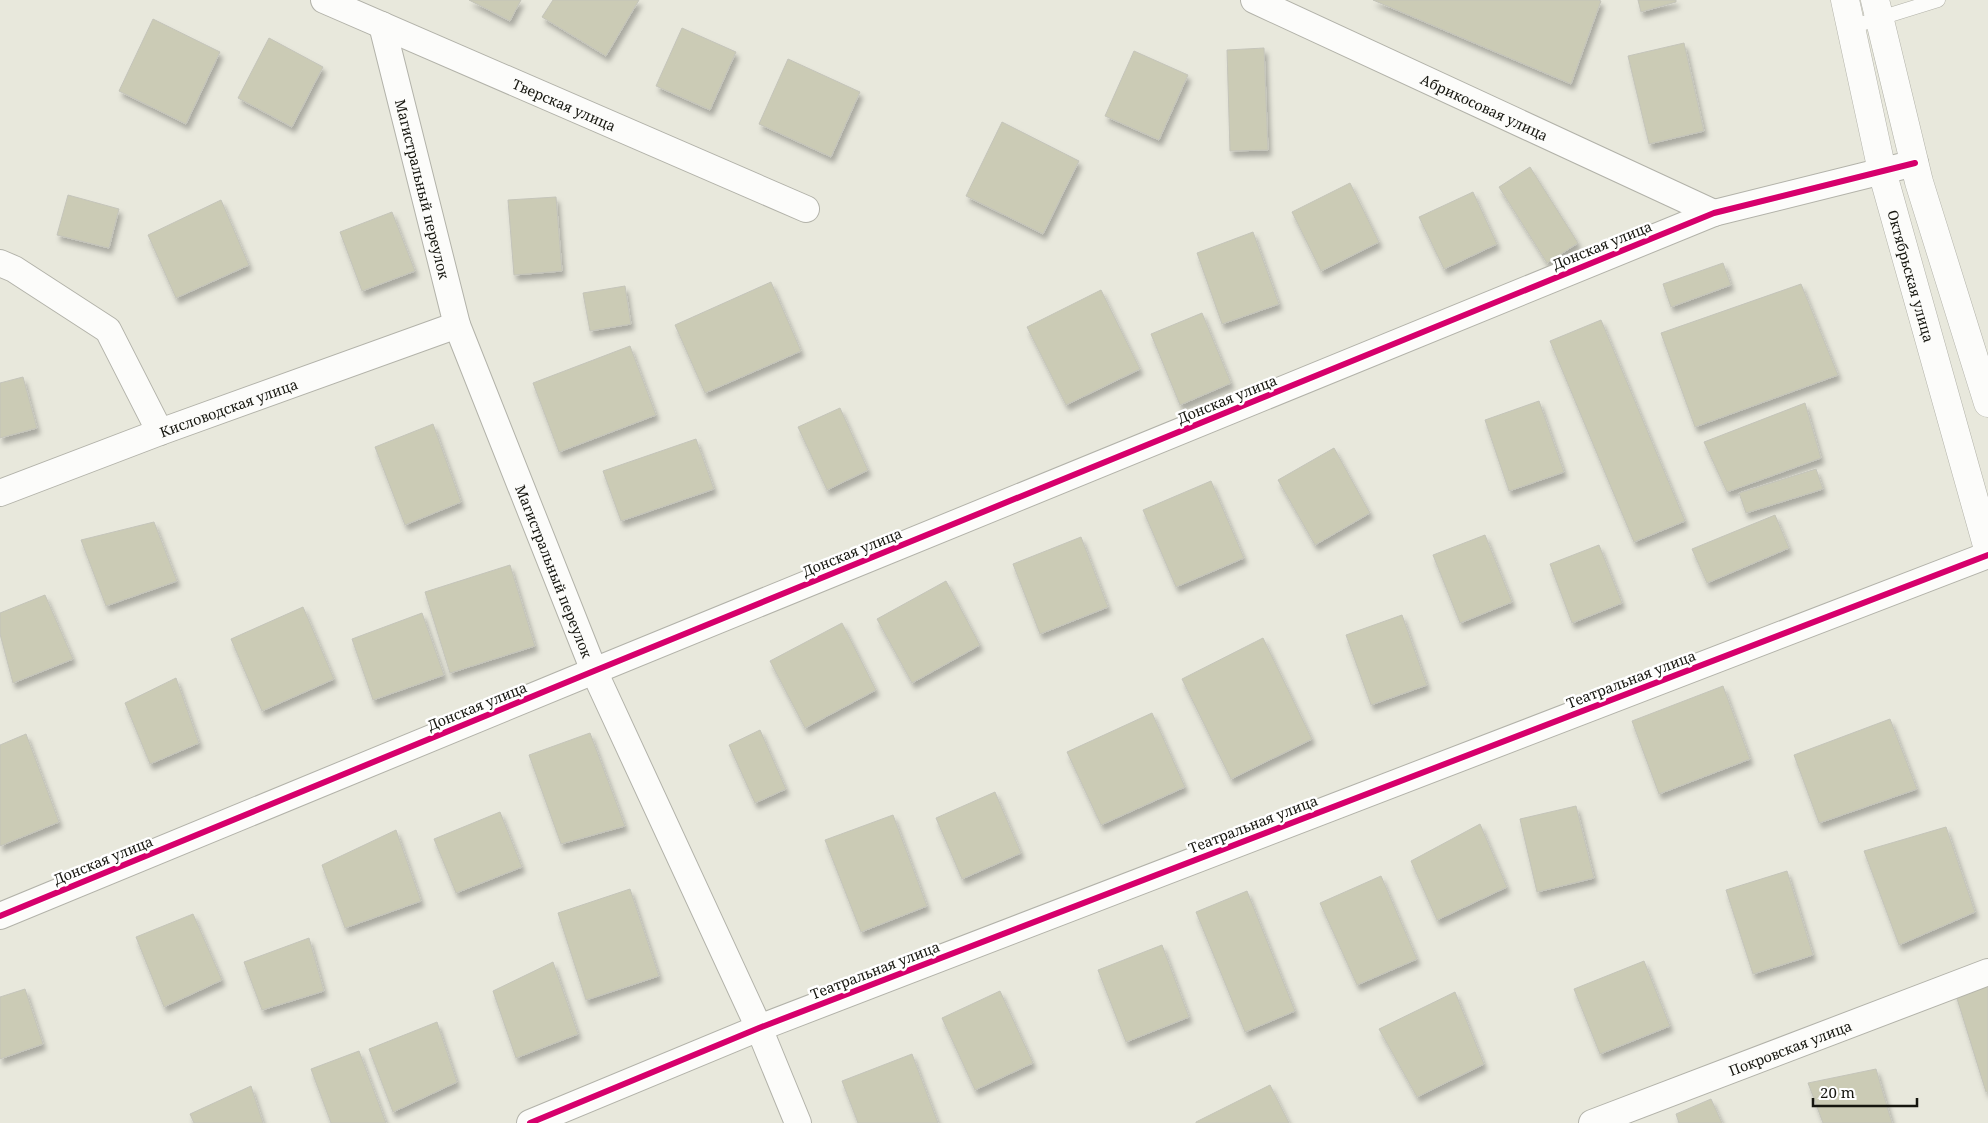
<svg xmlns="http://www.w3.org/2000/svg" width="1988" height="1123" font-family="'Noto Serif',serif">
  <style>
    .building { fill: #cbcbb5; stroke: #c4c4ba; filter: url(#shadow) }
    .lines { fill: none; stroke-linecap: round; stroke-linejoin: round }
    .lane-casing { stroke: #b2b2a9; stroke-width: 15 }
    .street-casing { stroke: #b2b2a9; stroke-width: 28 }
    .secondary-casing { stroke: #b2b2a9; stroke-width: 29 }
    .lane { stroke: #fcfcfa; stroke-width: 14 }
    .street { stroke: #fcfcfa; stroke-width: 26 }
    .secondary { stroke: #fcfcfa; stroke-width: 28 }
    .cycleway-casing { stroke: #fff; stroke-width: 9 }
    .cycleway { stroke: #d6006c; stroke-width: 6 }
    .labels { text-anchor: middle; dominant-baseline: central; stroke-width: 5; stroke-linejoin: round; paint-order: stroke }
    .street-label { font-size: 14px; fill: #16160f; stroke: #fff }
  </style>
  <defs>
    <filter id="shadow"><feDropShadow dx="3" dy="5.5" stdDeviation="2.5" flood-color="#0004"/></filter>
  </defs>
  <rect width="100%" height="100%" fill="#e8e8dc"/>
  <path class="building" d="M469,0h52l-11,21z
    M553,0h86l-33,56 -64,-39z
    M1373,0h225l3,1 -30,83z
    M1638,0h38v2l-35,10z
    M153,19l67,33 -34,72 -67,-33z
    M682,28l54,24 -26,58 -54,-24z
    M269,38l54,29 -31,60 -54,-29z
    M1684,43l20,88 -55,13 -21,-88z
    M1264,48l4,102 -38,1 -3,-101z
    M1134,51l54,24 -29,65 -54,-24z
    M788,59l72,33 -29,65 -72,-33z
    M1002,122l77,39 -36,73 -77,-38z
    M1530,167l48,76 -31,20 -48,-76z
    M1350,183l29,59 -58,29 -29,-59z
    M1473,192l24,52 -53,25 -25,-52z
    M68,195l51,14 -10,39 -52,-13z
    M556,197l6,74 -48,4 -6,-75z
    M221,200l28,65 -73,33 -28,-63z
    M392,212l23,59 -53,20 -22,-59z
    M1253,232l26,72 -57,20 -25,-71z
    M1723,263l8,22 -60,22 -8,-23z
    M771,282l30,69 -96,42 -30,-68z
    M1801,284l37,91 -143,52 -34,-94z
    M625,286l6,38 -41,7 -7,-38z
    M1101,290l39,79 -74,36 -39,-78z
    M1202,313l29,70 -51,22 -29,-71z
    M1601,320l84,201 -51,21 -84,-201z
    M630,346l26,69 -97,37 -26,-69z
    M23,377l14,51 -37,10v-55z
    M1539,401l25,71 -55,19 -24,-71z
    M1805,403l16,55 -94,34 -23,-50z
    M840,408l28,62 -41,20 -29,-63z
    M433,424l28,78 -56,23 -30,-78z
    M696,439l18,50 -93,32 -18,-50z
    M1334,448l36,65 -55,32 -37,-65z
    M1816,469l7,20 -77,24 -7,-20z
    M1211,481l33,77 -68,29 -33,-77z
    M1775,515l14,33 -82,35 -15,-34z
    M154,522l23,59 -71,25 -25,-66z
    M1485,535l27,67 -52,21 -27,-68z
    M1081,537l27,70 -68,27 -27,-70z
    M1599,545l23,58 -50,20 -22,-59z
    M510,565l25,81 -85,27 -25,-81z
    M946,581l34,64 -68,38 -35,-64z
    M45,595l28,64 -60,24 -13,-49v-21z
    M303,607l31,72 -72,32 -31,-72z
    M422,613l22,62 -71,25 -21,-61z
    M1402,615l25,70 -56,20 -25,-70z
    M842,623l34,67 -71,38 -35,-67z
    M1263,638l49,101 -81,40 -49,-100z
    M176,678l23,65 -49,21 -25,-61z
    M1723,686l27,73 -91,35 -27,-73z
    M1152,713l33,74 -84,38 -34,-73z
    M1890,719l27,70 -98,34 -25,-68z
    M760,730l26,59 -31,14 -26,-58z
    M590,733l35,93 -64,18 -32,-89z
    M26,734l33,88 -59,24v-101z
    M995,792l26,61 -59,26 -26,-61z
    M1576,806l18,72 -57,14 -17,-73z
    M500,812l22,55 -66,26 -22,-54z
    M893,815l34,91 -66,26 -36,-92z
    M1480,824l27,63 -70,33 -26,-59z
    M1946,827l29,85 -76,33 -35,-94z
    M396,830l25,71 -76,27 -23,-63z
    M1787,871l26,84 -60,19 -27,-84z
    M1381,876l36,83 -60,26 -37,-82z
    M630,889l29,87 -73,24 -28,-87z
    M1247,891l48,120 -50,21 -49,-120z
    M193,914l29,66 -58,27 -28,-70z
    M309,938l15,53 -62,19 -18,-48z
    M1162,945l27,72 -63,25 -28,-72z
    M1644,961l26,65 -70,28 -26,-65z
    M553,962l25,72 -62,24 -23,-67z
    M1988,981v110l-2,1 -31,-100z
    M25,989l18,55 -43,15v-62z
    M1000,991l33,72 -58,27 -33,-72z
    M1455,992l29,72 -67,33 -38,-68z
    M437,1022l20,60 -64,30 -24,-63z
    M359,1051l27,72h-55l-20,-54z
    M912,1054l26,69h-80l-16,-42z
    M1876,1069l16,54h-69l-15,-40z
    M1270,1085l19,38h-93v-1z
    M251,1086l12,37h-69l-4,-9z
    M1711,1099l11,24h-43l-3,-9z"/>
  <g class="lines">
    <defs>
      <path id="lane" d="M1851,27l87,-27"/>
      <g id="street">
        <path id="s1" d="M324,0l482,209"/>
        <path id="s2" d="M1254,0l460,213"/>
        <path id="s3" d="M382,25l75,300 137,346 165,357 39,95"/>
        <path d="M0,263l14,6 94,61 52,102"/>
        <path id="s4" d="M0,493l160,-61 297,-107"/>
        <path d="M0,916l594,-245 1120,-458 201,-50"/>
        <path d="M530,1123l229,-95 1229,-473"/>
        <path id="s5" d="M1592,1123l396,-151"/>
      </g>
      <g id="secondary">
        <path id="s6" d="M1845,0l37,171 106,378"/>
        <path d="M1875,0l44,182 69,221"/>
      </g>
    </defs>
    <use href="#lane" class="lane-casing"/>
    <use href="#street" class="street-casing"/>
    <use href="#secondary" class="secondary-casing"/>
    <use href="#lane" class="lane"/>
    <use href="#street" class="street"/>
    <use href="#secondary" class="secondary"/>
    <defs>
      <path id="cycleway" d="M0,916l594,-245 1120,-458 201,-50
        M530,1123l229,-95 1229,-473"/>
    </defs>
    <use href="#cycleway" class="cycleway-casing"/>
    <use href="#cycleway" class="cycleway"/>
  </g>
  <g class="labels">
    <g class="street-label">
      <text stroke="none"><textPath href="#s1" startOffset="262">Тверская улица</textPath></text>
      <text stroke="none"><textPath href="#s2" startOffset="254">Абрикосовая улица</textPath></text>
      <text stroke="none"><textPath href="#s3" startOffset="169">Магистральный переулок</textPath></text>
      <text transform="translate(1602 245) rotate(-22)">Донская улица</text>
      <text stroke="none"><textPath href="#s6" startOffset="284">Октябрьская улица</textPath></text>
      <text transform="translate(1227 399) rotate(-22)">Донская улица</text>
      <text stroke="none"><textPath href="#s4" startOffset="244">Кисловодская улица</textPath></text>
      <text transform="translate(852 552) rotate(-22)">Донская улица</text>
      <text stroke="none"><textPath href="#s3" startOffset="574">Магистральный переулок</textPath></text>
      <text transform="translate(1631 679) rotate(-21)">Театральная улица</text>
      <text transform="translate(477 706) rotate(-22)">Донская улица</text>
      <text transform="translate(1253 824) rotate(-21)">Театральная улица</text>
      <text transform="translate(103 860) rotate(-22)">Донская улица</text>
      <text transform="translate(875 970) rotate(-21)">Театральная улица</text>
      <text stroke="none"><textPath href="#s5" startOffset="212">Покровская улица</textPath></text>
    </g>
  </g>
  <path d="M1813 1098v8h104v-8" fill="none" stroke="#16160f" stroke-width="2.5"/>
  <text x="1820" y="1098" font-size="15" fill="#16160f" stroke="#ffffff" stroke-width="4" paint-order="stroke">20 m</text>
</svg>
